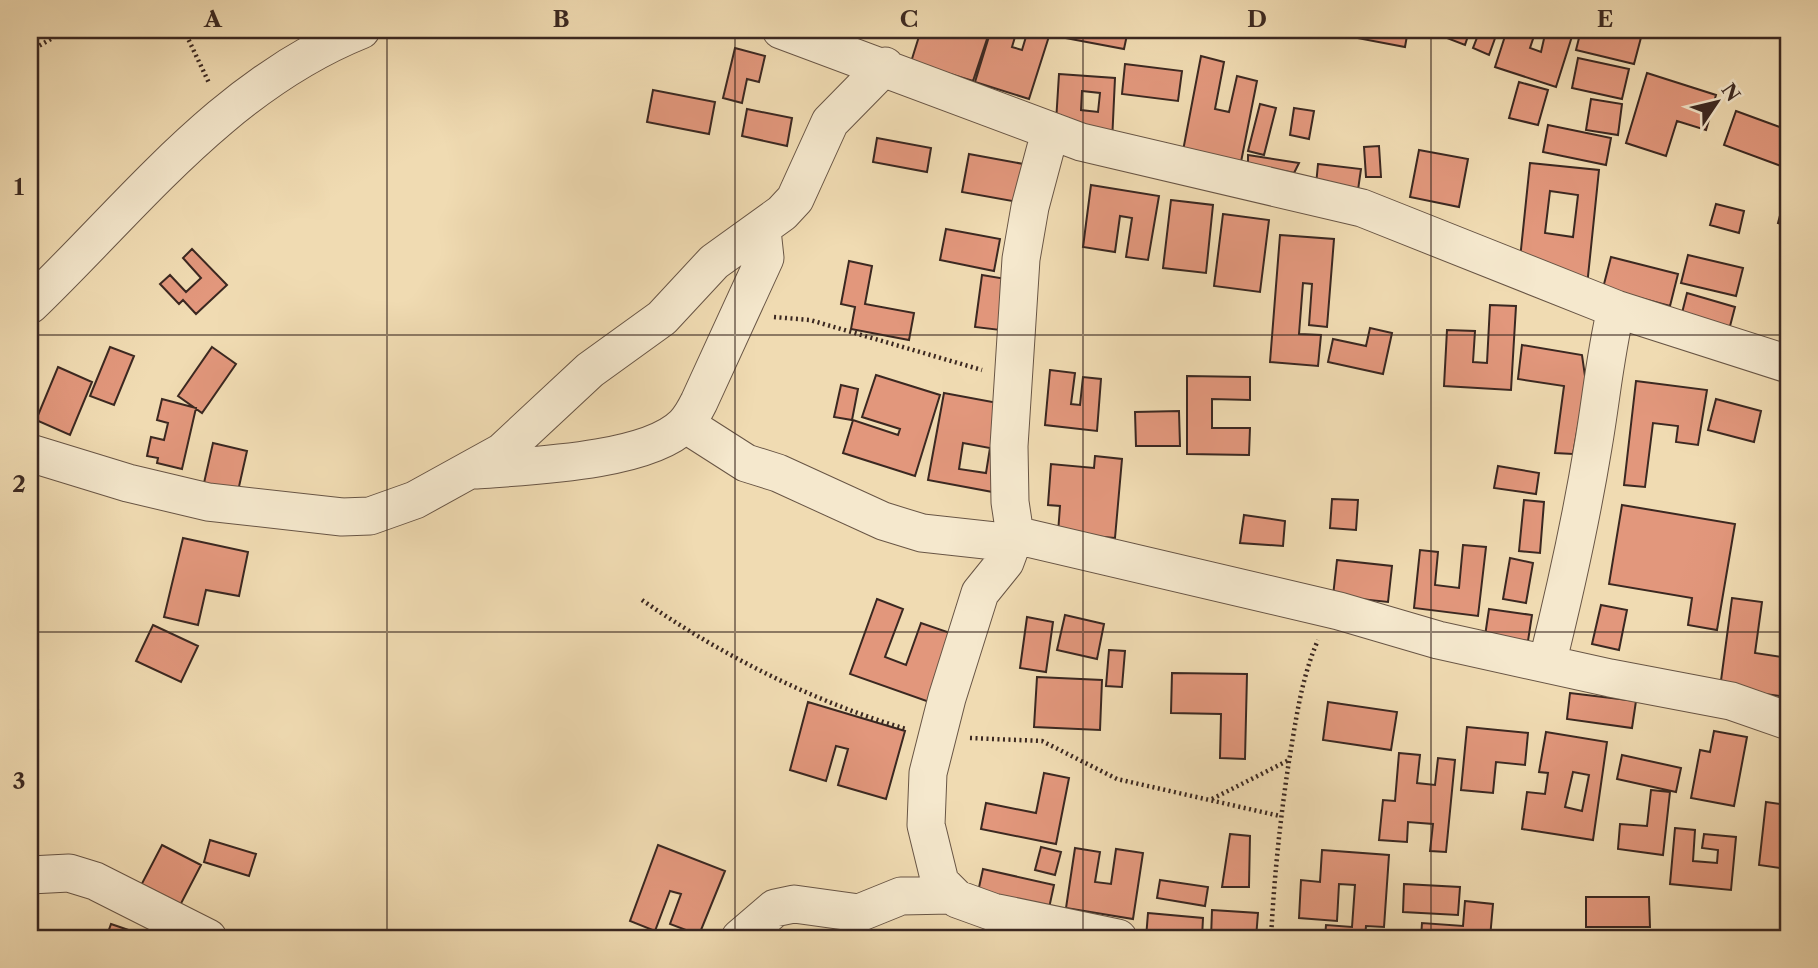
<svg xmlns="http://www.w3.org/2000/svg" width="1818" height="968" font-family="'Libre Caslon Text',serif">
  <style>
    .building { fill: #e2977c; stroke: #3b2821; stroke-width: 2; fill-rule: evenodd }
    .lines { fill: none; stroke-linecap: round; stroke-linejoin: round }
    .minor-casing { stroke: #685545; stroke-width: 39 }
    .path { stroke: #3b2821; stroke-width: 4.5; stroke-dasharray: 2 3.5; stroke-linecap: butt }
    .minor { stroke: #f5e8cd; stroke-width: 37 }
    .grid { fill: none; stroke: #3b2821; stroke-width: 2; stroke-opacity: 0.55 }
    .neatline { fill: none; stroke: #3b2821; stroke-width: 2.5 }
    .grid-label { font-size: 23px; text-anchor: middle; font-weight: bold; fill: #3b2821 }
  </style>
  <rect width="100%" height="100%" fill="#f0dbb2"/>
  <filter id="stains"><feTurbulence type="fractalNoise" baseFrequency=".00286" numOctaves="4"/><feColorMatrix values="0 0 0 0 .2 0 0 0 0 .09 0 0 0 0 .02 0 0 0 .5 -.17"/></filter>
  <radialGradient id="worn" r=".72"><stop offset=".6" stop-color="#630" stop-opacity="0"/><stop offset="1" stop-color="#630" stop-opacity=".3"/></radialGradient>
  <path class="building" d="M921,30h20l19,6 2,-6h28l-17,51 -62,-19z
    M991,30h26l-5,17 10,3 6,-20h23l-22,69 -54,-17z
    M1062,30h66l-4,19 -64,-12z
    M1353,30h55l-3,17 -53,-10z
    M1441,30h29l-5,15 -26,-10z
    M1480,30h18l-9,25 -16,-7z
    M1507,30h29l-6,18 11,4 5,-22h28l-18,57 -61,-20z
    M1581,30h62l-9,34 -58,-14z
    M735,48l30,8 -6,26 -12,-3 -5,24 -19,-5z
    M1201,56l23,6 -9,47 14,3 8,-36 20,5 -17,86 -58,-11z
    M1578,58l51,11 -7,30 -50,-11z
    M1125,64l57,7 -4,30 -56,-7z
    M1647,73l69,22 -10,35 -29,-9 -11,35 -40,-13z
    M1059,74l56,4 -3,64 -57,-4zM1082,91l18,2 -2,19 -17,-2z
    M1519,82l29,8 -10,35 -29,-7z
    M653,90l62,12 -6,32 -62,-12z
    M1591,99l31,5 -4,31 -32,-5z
    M1260,104l16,4 -12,47 -16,-4z
    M1294,108l20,3 -5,28 -19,-4z
    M747,109l45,9 -5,28 -45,-10z
    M1736,111l52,19v16l-7,20 -57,-21z
    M1548,125l63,13 -5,27 -63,-13z
    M877,138l54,10 -4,24 -54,-10z
    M1379,146l2,31h-15l-2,-30z
    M1419,150l49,9 -9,48 -49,-10z
    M969,154l60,11 -6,38 -61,-11z
    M1248,155l51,8 -5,10 -46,-9z
    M1530,163l69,7 -12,116 -69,-8zM1550,191l28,4 -5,42 -28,-4z
    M1318,164l43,5 -3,21 -42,-5z
    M1091,185l68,11 -11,64 -22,-3 6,-39 -12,-2 -5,36 -32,-5z
    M1788,185v41l-10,-3z
    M1171,200l42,5 -7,68 -43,-5z
    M1716,204l28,7 -5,22 -29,-8z
    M1223,214l46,6 -9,72 -46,-6z
    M946,229l54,10 -6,32 -54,-11z
    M1280,235l54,4 -7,88 -18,-2 3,-41 -9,-1 -4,51 22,1 -3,31 -48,-4z
    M192,249l35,36 -31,29 -13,-14 -4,4 -19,-20 10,-9 16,17 15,-14 -18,-20z
    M1688,255l55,13 -7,28 -55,-13z
    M1611,257l67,17 -8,32 -67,-18z
    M849,261l23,5 -7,38 49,9 -5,27 -58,-11 4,-22 -14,-3z
    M982,275l24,4 -6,51 -25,-3z
    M1687,293l48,14 -6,23 -48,-13z
    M1490,305l26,1 -5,84 -67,-4 3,-56 28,1 -2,31 14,1z
    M1370,328l22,5 -9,41 -55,-12 5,-23 33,7z
    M1522,345l60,10 4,28 -13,71 -18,-1 9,-67 -46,-7z
    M110,347l24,9 -20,49 -24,-9z
    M212,347l24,17 -34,49 -24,-17z
    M58,367l34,15 -22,53 -34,-15z
    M1050,370l25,3 -4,31 9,1 3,-28 18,2 -4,52 -52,-6z
    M876,375l64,20 -25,81 -72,-23 10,-33 45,15 2,-6 -38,-12z
    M1187,376l63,1v23l-38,-1v29h38l-1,27 -62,-1z
    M1636,381l71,9 -9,55 -22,-3 2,-16 -25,-3 -8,64 -21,-2z
    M841,385l17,4 -6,31 -18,-3z
    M944,393l70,13 -16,87 -70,-13zM963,443l27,5 -4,25 -27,-4z
    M162,399l34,9 -14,61 -25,-6 1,-5 -11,-2 4,-19 13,3 4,-17 -11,-3z
    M1716,399l45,12 -7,31 -46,-12z
    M1179,411l1,35h-44l-1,-34z
    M213,443l34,8 -9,40 -34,-8z
    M1095,456l27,3 -7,79 -57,-5 2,-27 -12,-1 3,-41 43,4z
    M1498,466l41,7 -3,21 -42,-6z
    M1332,499l26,1 -2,30 -26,-2z
    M1524,500l20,2 -4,51 -21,-2z
    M1622,505l113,19 -18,106 -29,-5 4,-27 -83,-14z
    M1244,515l41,6 -2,25 -43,-3z
    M183,538l65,14 -9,44 -33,-6 -8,35 -34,-8z
    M1463,545l23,2 -8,69 -64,-8 6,-58 18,2 -3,33 24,3z
    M1510,558l23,5 -7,40 -23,-4z
    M1337,560l55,6 -4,36 -55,-6z
    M1732,598l30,4 -7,51 33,5v39l-68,-9z
    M877,599l26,10 -18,48 21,8 15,-42 38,13 -24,68 -85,-30z
    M1601,605l26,5 -8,40 -27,-6z
    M1489,609l43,6 -4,26 -43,-5z
    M1065,615l39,9 -7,35 -40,-9z
    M1027,617l26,5 -7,50 -26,-4z
    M153,625l45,21 -17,36 -45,-21z
    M1109,650l16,1 -3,36 -16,-1z
    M1172,673l75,1 -2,85 -25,-1 1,-44 -50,-1z
    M1037,677l65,3 -2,50 -66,-3z
    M1570,693l66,8 -4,27 -65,-9z
    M808,702l97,29 -19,68 -48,-14 10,-36 -12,-3 -10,35 -36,-11z
    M1328,702l69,10 -6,38 -68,-10z
    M30,708l8,2 -8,49z
    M1467,727l61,6 -3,32 -29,-3 -3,31 -32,-3z
    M1714,731l33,6 -13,69 -43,-8 9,-48 10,2z
    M1546,732l61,10 -14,98 -71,-11 5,-37 18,2 3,-21 -9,-1zM1573,772l16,3 -7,36 -17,-4z
    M1399,753l21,2 -3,28 18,2 3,-27 17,2 -9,92 -16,-1 3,-27 -25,-2 -1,20 -28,-2 4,-40 12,1z
    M1622,755l59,13 -5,24 -59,-13z
    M1044,773l25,5 -13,66 -75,-15 5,-26 50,10z
    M1651,790l19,2 -7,63 -45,-6 2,-25 27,2z
    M1766,802l22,3v64l-29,-4z
    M1675,828l20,2 -2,31 24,2 1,-13 -16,-2 2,-14 32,3 -5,53 -61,-6z
    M1230,834l20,2 -1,51h-27z
    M210,840l46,14 -7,22 -45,-14z
    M162,845l39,20 -26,50 -39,-20z
    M658,845l67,26 -26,64 -29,-11 11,-30 -11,-3 -15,40 -25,-10z
    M1041,847l20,5 -6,23 -20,-5z
    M1075,848l25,4 -5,30 16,2 5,-35 27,4 -10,66 -67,-11z
    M1322,850l67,5 -5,72 -18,-1 -1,12h-40l1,-13 26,2 3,-42 -16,-1 -2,37 -38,-3 2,-38 19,2z
    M983,869l71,16 -5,23 -71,-16z
    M1160,880l48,7 -3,19 -48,-8z
    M1404,884l56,3 -2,28 -55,-3z
    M1586,897h63l1,30h-64z
    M1465,901l28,3 -3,34h-69l1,-15 41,3z
    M1212,910l46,3 -2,25h-45z
    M1148,913l55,5 -1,20h-56z
    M111,924l41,14h-46z
    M789,931l20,7h-22z"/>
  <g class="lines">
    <defs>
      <path id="minor" d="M781,30l300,112 281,66 254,101 172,55
        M1050,132l-20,75 -9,52 -12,187 1,56 5,33 -10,27 -25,31 -33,105 -19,75 -2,52 14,57 17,17 36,13 125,26
        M30,305c103,-99 194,-220 331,-275
        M685,424l61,39 32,10 105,48 39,12 91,10
        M30,453l98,30 80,19 134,15 28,-1 45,-16 87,-48 88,-82 72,-52 52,-56 68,-49 13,-14 35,-77 55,-56
        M476,470c52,-4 171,-8 208,-45 7,-7 11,-15 15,-23l66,-144 -3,-28
        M1015,535l324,76 99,29 172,38 121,23 57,20
        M1547,664c18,-72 34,-144 46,-217 8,-46 12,-92 23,-138
        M30,875l39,-2 26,8 113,57
        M740,938l35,-30 19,-4 65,9 42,-17 50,-1"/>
    </defs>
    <use href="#minor" class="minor-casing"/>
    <path class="path" d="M184,30l25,53
      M30,51l26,-15 22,-6
      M774,317l36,3 172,50
      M642,600c81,56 170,101 264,129
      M970,738l72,3 75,38 163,37
      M1212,799l77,-39
      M1271,938c3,-59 9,-118 18,-177 7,-41 12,-82 29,-121"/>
    <use href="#minor" class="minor"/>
  </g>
  <path class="grid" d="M387,30v908M735,30v908M1083,30v908M1431,30v908M30,335h1758M30,632h1758"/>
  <rect width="1818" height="968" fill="none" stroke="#f0dbb2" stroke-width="77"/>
  <g transform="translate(1717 102) rotate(55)" stroke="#f5e8cd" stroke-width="5" paint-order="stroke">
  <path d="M0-5L12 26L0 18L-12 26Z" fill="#3b2821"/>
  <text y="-10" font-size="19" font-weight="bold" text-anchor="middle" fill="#3b2821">N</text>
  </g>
  <rect x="38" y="38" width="1742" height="892" class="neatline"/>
  <g class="grid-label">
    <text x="213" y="27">A</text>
    <text x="561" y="27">B</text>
    <text x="909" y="27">C</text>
    <text x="1257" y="27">D</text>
    <text x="1605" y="27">E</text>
    <text x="19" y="195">1</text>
    <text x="19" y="492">2</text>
    <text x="19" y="789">3</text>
  </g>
  <rect width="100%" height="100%" filter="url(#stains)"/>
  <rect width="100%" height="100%" fill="url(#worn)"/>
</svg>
